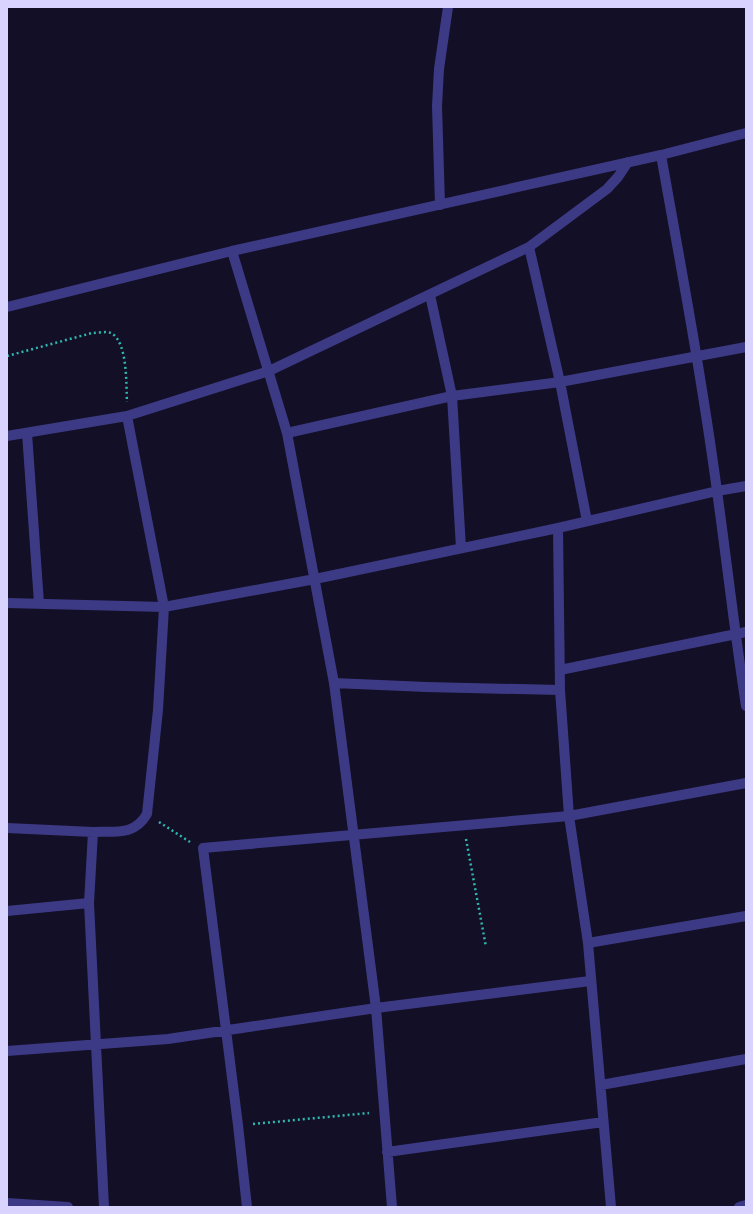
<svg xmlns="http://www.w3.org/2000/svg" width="753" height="1214" font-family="'Open Sans',sans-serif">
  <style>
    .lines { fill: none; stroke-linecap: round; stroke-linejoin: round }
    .path { stroke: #2fb8b0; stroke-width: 2.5; stroke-dasharray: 2 3; stroke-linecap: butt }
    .minor { stroke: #3d3a85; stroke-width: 10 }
  </style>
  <rect width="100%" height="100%" fill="#130f26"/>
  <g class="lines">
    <path class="path" d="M7,356l85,-23c6,0 14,-2 19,0 17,9 15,52 16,69
      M159,822l31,20
      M466,839l20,108
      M253,1124l116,-11"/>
    <path class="minor" d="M661,155c20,112 41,224 56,336 10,72 18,144 29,215
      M440,205l-3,-99 2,-37 9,-62
      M529,247l31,135 27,139
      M232,251l55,182 47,250 42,325 16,199
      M430,295l22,101 9,152
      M7,307l225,-56 429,-96 85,-22
      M27,433l12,170
      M287,433l165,-37 108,-14 186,-35
      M7,436l120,-20 142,-45 260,-124 78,-58 11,-12 10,-15
      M558,528l2,162 9,126 19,127 23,264
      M7,603l157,4 151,-28 243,-51 159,-37 29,-5
      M560,670l186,-38
      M334,683l92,4 134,3
      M7,828l86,4 -4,71
      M93,832c23,-1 41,4 54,-18l11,-104 6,-103 -37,-191
      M7,911l82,-8 15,304
      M588,943l158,-27
      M7,1051l161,-12 208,-31 214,-27
      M601,1085l145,-26
      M387,1152l216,-30
      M7,1203l61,4
      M247,1207l-9,-82 -35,-277 366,-32 177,-33
      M739,1207l7,-2"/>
  </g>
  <rect width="753" height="1214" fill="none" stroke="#d9d4ff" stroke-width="16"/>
</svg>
